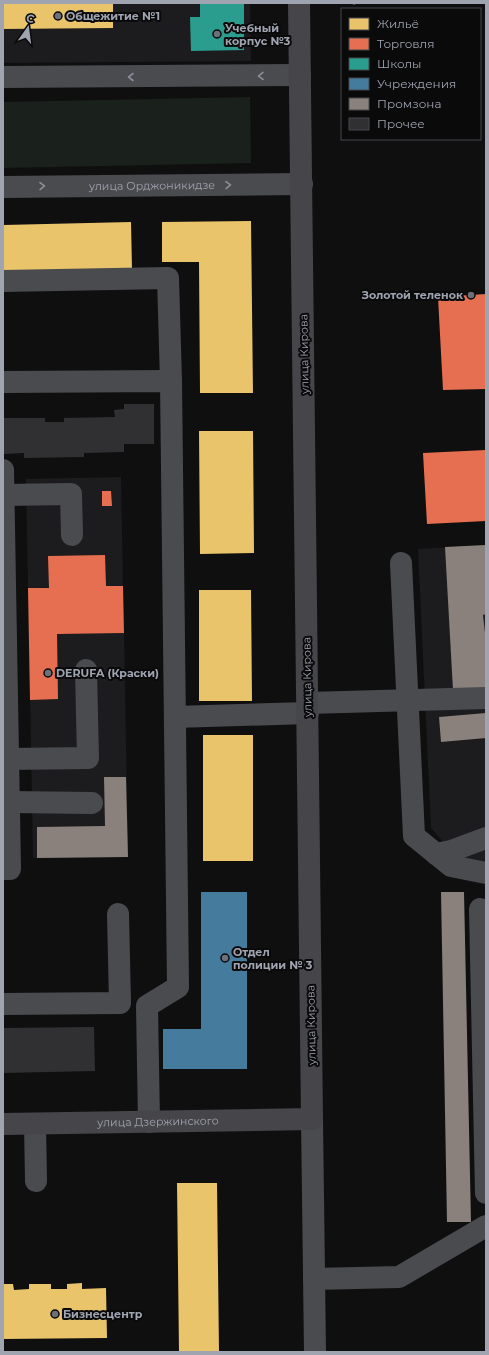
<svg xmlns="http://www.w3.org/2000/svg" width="489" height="1355" font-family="Montserrat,sans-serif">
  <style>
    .built { fill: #1c1c1e }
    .green { fill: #1a201b }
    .homes { fill: #e9c46a }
    .shops { fill: #e76f51 }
    .schools { fill: #2a9d8f }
    .public { fill: #457b9d }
    .industry { fill: #8a817c }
    .building { fill: #303032 }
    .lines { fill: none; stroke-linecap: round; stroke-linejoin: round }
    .path { stroke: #45464a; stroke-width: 2.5; stroke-dasharray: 2 3; stroke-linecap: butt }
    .minor { stroke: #4a4b4f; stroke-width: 22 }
    .major { stroke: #46464a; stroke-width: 22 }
    .oneway { stroke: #8a8e98 }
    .poi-dot { fill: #6d7079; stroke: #0a0a0b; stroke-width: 1.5 }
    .labels { text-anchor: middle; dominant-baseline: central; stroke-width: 4; stroke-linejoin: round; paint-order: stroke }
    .poi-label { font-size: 11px; font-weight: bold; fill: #a0a4b1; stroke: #0a0a0b; text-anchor: start }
    .street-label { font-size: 11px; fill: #a0a4b1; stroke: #0a0a0b }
  </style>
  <rect width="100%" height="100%" fill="#0f0f10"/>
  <path class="built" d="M3,3h247l1,58 -248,2z
    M121,477l2,109 -95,2 -2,-109z
    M486,545v318l-29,-5 -26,-30 -13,-279z
    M124,632l4,225 -95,1 -4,-224z"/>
  <path class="green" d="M250,97l1,66 -248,5v-66z"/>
  <path class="homes" d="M3,3h110v25l-110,1z
    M251,221l2,172h-53l-1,-131h-37v-40z
    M131,222l1,47 -129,3v-47z
    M199,431h54l1,122 -54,1z
    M199,590h52l1,111h-53z
    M203,735h50v126h-50z
    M177,1183h40l2,169h-40z
    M82,1283v6l24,-1 1,50 -104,1v-55h10l1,6 15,-1v-5h22v5h16v-5z"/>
  <path class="shops" d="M486,294v95l-43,1 -5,-93z
    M486,450v71l-59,3 -4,-71z
    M102,491h9l1,15h-10z
    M105,555l1,31h17l1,47 -67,1 1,65 -28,1 -2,-112h21l-1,-32z"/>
  <path class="schools" d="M200,3h44v47l-53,1 -1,-34h10z"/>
  <path class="public" d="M201,892h46v177h-84v-40h38z"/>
  <path class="industry" d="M486,545v69l-3,1 3,27v47l-33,1 -8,-143z
    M486,713v25l-45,4 -2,-25z
    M104,777h22l2,80 -91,1v-31l68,-1z
    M441,892h23l7,330h-24z"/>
  <path class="building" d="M124,404h30v40h-30v8l-40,1v4l-60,1v-5l-20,1 -1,-36h42v4h19v-4l51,-1 -1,-7 10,-1z
    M94,1027l1,44 -92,2v-45z"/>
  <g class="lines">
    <path class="path" d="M354,3v6"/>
    <g class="minor">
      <path d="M3,77l297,-2"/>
      <path id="s1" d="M3,187l299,-3"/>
      <path d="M3,281l165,-3 3,103"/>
      <path d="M3,382l168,-1 7,606 -31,19 2,116"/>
      <path d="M3,470l7,399h-7"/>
      <path d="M4,495l67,-1 1,41"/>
      <path d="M401,563l13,273 37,30 35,7"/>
      <path d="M308,703l178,-5"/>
      <path d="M175,717l133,-4"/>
      <path d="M8,759l80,-1 -2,-88"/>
      <path d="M9,802l83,1"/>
      <path d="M436,854l15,-3 35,-13"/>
      <path d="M480,909l6,284"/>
      <path d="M3,1004l117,-1 -2,-89"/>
      <path d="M312,1119l3,233"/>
      <path d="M35,1124l1,57"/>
      <path d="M314,1279l85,-2 87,-51"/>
    </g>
    <path class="major" id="s2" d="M3,1124l309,-5 -13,-1116"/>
  </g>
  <defs><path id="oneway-chevron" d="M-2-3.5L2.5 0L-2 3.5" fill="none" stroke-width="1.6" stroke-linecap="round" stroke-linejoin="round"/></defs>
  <g class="oneway">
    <use href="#oneway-chevron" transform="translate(261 76) rotate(179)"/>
    <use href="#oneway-chevron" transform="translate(131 77) rotate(180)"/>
    <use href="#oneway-chevron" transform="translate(228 185) rotate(-1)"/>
    <use href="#oneway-chevron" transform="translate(42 186) rotate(-1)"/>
  </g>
  <g class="poi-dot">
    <circle cx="58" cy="16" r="4"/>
    <circle cx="217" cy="34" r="4"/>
    <circle cx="471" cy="295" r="4"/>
    <circle cx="48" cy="673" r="4"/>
    <circle cx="225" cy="958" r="4"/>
    <circle cx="55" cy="1314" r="4"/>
  </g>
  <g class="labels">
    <g class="poi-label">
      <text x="66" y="16">Общежитие №1</text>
      <text x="225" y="28">Учебный<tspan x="225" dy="13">корпус №3</tspan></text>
      <text x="463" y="295" text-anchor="end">Золотой теленок</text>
      <text x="56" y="673">DERUFA (Краски)</text>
      <text x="233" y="952">Отдел<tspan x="233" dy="13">полиции № 3</tspan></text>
      <text x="63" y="1314">Бизнесцентр</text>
    </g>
    <g class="street-label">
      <text stroke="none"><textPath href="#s1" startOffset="149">улица Орджоникидзе</textPath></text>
      <text transform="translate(304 354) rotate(-91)">улица Кирова</text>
      <text transform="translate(307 677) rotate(-91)">улица Кирова</text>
      <text transform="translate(311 1025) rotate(-91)">улица Кирова</text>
      <text stroke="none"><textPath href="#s2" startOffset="155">улица Дзержинского</textPath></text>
    </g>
  </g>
  <rect width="489" height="1355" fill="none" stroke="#a0a4b1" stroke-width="8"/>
  <rect x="341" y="8" width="140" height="132" fill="#0a0a0b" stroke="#46484d"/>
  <rect x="349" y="18" width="20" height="12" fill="#e9c46a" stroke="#46484d"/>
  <text x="377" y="28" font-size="12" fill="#a0a4b1">Жильё</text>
  <rect x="349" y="38" width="20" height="12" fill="#e76f51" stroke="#46484d"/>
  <text x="377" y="48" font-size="12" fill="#a0a4b1">Торговля</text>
  <rect x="349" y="58" width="20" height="12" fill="#2a9d8f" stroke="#46484d"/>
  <text x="377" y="68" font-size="12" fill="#a0a4b1">Школы</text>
  <rect x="349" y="78" width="20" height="12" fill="#457b9d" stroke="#46484d"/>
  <text x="377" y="88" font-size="12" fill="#a0a4b1">Учреждения</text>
  <rect x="349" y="98" width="20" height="12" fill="#8a817c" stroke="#46484d"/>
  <text x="377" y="108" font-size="12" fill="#a0a4b1">Промзона</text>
  <rect x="349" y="118" width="20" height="12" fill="#303032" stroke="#46484d"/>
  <text x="377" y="128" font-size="12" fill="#a0a4b1">Прочее</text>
  <g transform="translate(28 28) rotate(14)" stroke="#0a0a0b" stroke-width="3" paint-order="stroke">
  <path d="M0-3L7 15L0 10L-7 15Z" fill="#a0a4b1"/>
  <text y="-6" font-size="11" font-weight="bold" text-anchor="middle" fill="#a0a4b1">С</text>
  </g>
</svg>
